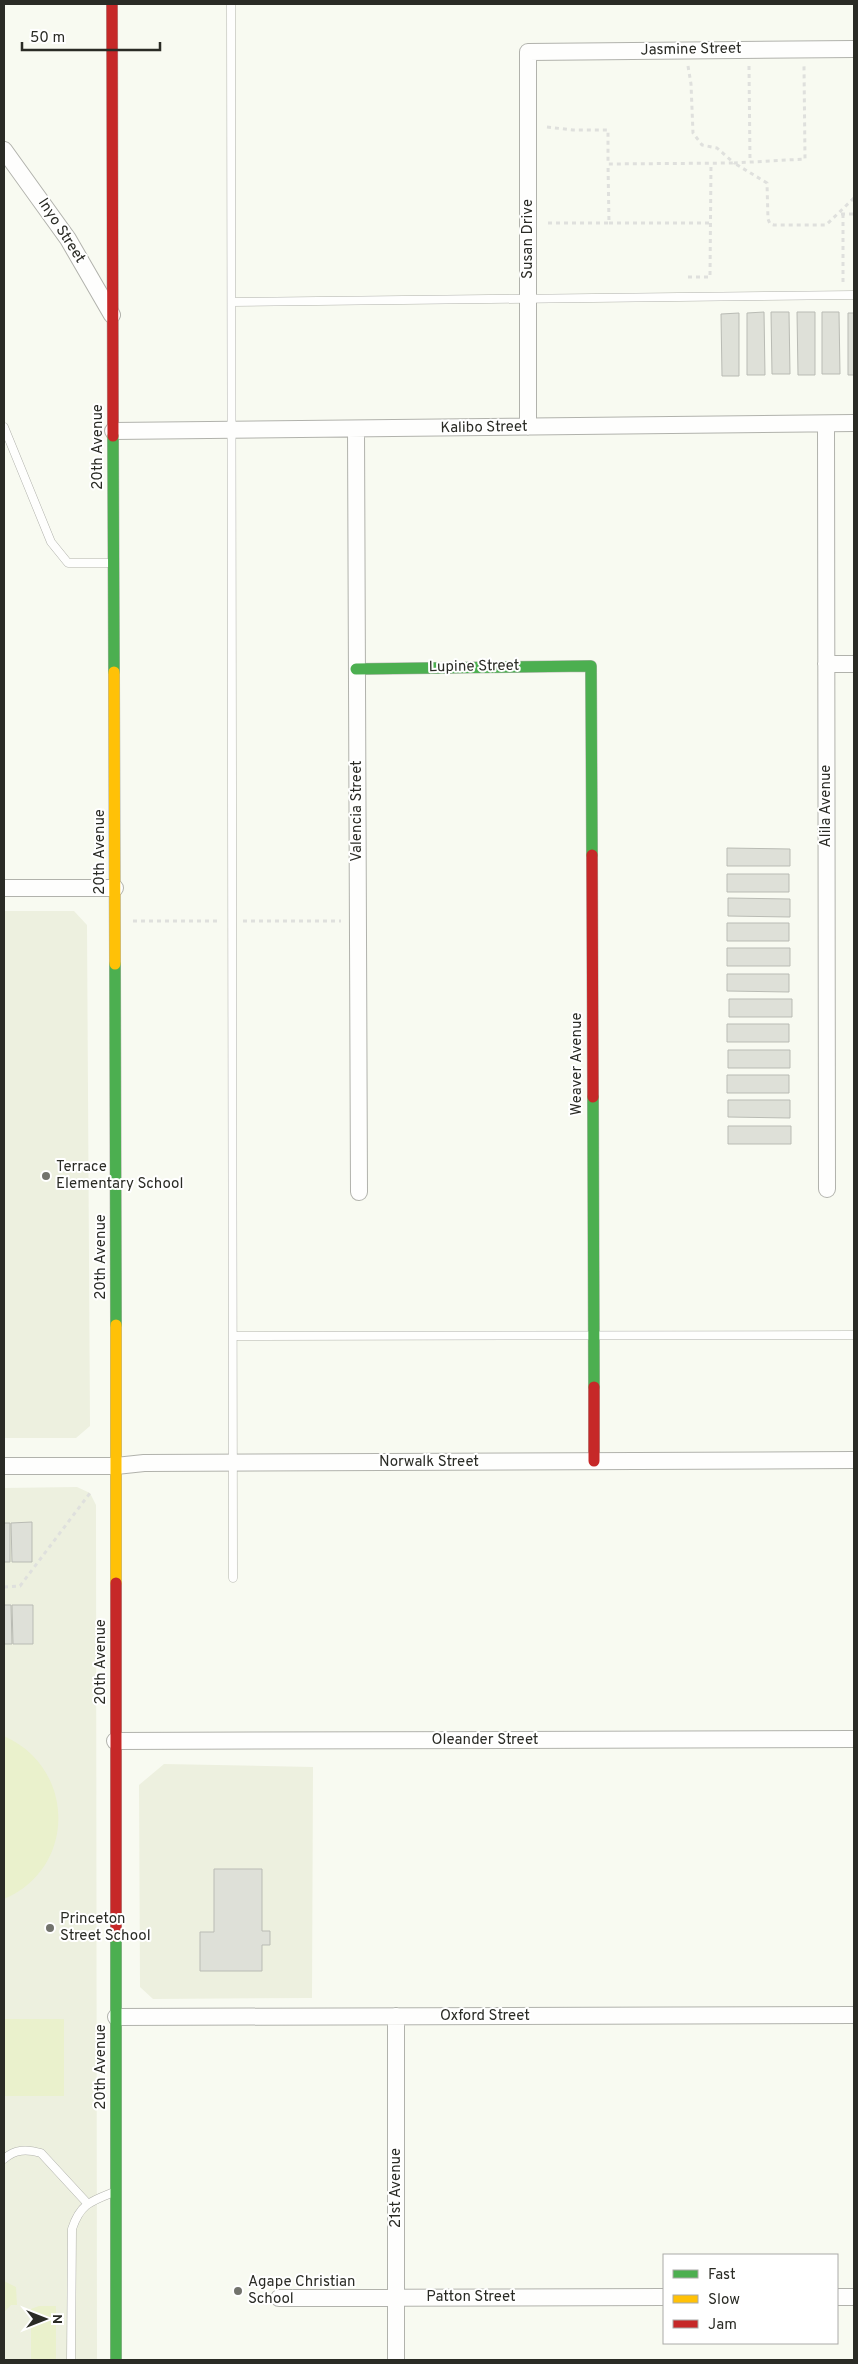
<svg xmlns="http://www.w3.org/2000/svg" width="858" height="2364" font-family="Overpass,sans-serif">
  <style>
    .built { fill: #edf0df }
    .green { fill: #eaf1cc }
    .building { fill: #dee0d8; stroke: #b9bbb4 }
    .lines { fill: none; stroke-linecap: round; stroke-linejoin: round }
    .lane-casing { stroke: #b1b2ac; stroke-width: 9 }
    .street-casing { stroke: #b1b2ac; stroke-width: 18 }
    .fast-casing { stroke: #b1b2ac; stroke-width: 12 }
    .slow-casing { stroke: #b1b2ac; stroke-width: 12 }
    .jam-casing { stroke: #b1b2ac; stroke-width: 12 }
    .path { stroke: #dfe0dd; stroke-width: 3; stroke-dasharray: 4 4; stroke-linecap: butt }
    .lane { stroke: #fefefd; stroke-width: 8 }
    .street { stroke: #fefefd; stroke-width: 16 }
    .fast { stroke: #4caf50; stroke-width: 11 }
    .slow { stroke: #ffc107; stroke-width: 11 }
    .jam { stroke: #c62828; stroke-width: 11 }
    .poi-dot { fill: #72736c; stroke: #fff; stroke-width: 2 }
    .labels { text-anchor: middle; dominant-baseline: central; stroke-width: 4; stroke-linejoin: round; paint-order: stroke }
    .street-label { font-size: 15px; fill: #2a2b25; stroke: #fff }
    .poi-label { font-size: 15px; fill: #2a2b25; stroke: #fff; text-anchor: start }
  </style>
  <rect width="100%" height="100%" fill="#f8faf1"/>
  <path class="built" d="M4,911h70l13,14 3,501 -14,12h-72z
    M77,1487l13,6 6,12 1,855h-93v-872z
    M164,1764l149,3 -1,231 -159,1 -13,-12 -1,-202z"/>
  <path class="green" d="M4,1736c72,32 73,132 0,163z
    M4,2019h60v77h-60z
    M4,2281l12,6 1,18h-6l-7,7z
    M39,2306h17v54h-25v-51z"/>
  <path class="building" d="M764,312l1,63h-18v-62z
    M771,312h18l1,62h-18z
    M797,312h18v63h-17z
    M822,312h17l1,62h-18z
    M739,313v63h-17l-1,-62z
    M848,313h6v62h-6z
    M727,848l63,1v17h-63z
    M727,874h62v18h-62z
    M728,898l62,1v18l-62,-1z
    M727,923h62v18h-62z
    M727,948h63v18h-63z
    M727,974h62v18l-62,-1z
    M729,999h63v18h-63z
    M727,1024h62v18h-62z
    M728,1050h62v18h-62z
    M727,1075h62v18h-62z
    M728,1100h62v18l-62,-1z
    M728,1126h63v18h-63z
    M32,1522v40h-20l-1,-39z
    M4,1523h6v39h-6z
    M4,1605h7l1,39h-8z
    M12,1605h21v39h-20z
    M214,1869h48v62h8v14h-8v26h-62v-39h14z"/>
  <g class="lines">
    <defs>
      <path id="lane" d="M231,4l2,1574
        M232,302l622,-7
        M4,427l47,115 17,21h44
        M233,1336l621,-1
        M4,2159c11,-10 23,-10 37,-6l47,51
        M71,2360l1,-131c8,-25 19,-28 42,-37"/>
      <path id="street" d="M4,150l64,89 44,76
        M826,424l1,765
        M528,427v-375l326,-3
        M356,429l3,763
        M113,431l741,-8
        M826,664h28
        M4,888h111
        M4,1466h112l28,-3 710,-3
        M115,1741l739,-2
        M396,2016v344
        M116,2017l738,-2
        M837,2297h17
        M279,2298l385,-1"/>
      <path id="fast" d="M113,436l1,236
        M356,669l235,-3 1,189
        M115,964l1,361
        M593,1097l1,290
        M116,1936v424"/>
      <path id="slow" d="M114,672l1,292
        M116,1325v258"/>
      <path id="jam" d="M112,4l1,432
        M592,855l1,242
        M594,1387v74
        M116,1583v353"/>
    </defs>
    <use href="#lane" class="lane-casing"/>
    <use href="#street" class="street-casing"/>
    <use href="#fast" class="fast-casing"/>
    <use href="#slow" class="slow-casing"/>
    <use href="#jam" class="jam-casing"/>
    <path class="path" d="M688,66l3,18 2,49 9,12 15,3 17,15 71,-4 -1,-93
      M749,66l1,95
      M547,127l26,3h35v34l126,-1 33,20 1,36 2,5 4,1h52l28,-27
      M841,214h13
      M843,214v70
      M548,223h61l-1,-59
      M609,223h102
      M688,277h22l1,-114
      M133,921h88
      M243,921h98
      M4,1587l16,-1 70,-93"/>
    <use href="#lane" class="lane"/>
    <use href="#street" class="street"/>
    <use href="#fast" class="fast"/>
    <use href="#slow" class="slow"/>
    <use href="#jam" class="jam"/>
  </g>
  <g class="poi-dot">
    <circle cx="46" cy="1176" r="5"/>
    <circle cx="50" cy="1928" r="5"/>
    <circle cx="238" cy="2291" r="5"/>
  </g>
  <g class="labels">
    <g class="street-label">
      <text transform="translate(691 50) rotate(-1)">Jasmine Street</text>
      <text transform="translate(61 231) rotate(57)">Inyo Street</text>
      <text transform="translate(528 239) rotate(-90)">Susan Drive</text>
      <text transform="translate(484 428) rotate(-1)">Kalibo Street</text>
      <text transform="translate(98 447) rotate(-90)">20th Avenue</text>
      <text transform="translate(474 667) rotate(-1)">Lupine Street</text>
      <text transform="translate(826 806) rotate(-90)">Alila Avenue</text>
      <text transform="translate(357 811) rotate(-90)">Valencia Street</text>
      <text transform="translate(100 852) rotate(-90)">20th Avenue</text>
      <text transform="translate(577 1064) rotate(-90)">Weaver Avenue</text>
      <text transform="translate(101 1257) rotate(-90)">20th Avenue</text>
      <text x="429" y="1462">Norwalk Street</text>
      <text transform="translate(101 1662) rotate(-90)">20th Avenue</text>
      <text x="485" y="1740">Oleander Street</text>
      <text x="485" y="2016">Oxford Street</text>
      <text transform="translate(101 2067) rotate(-90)">20th Avenue</text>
      <text transform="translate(396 2188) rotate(-90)">21st Avenue</text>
      <text x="471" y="2297">Patton Street</text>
    </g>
    <g class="poi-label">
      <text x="56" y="1167">Terrace<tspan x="56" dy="17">Elementary School</tspan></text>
      <text x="60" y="1919">Princeton<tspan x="60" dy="17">Street School</tspan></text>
      <text x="248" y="2282">Agape Christian<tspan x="248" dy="17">School</tspan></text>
    </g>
  </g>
  <rect width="858" height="2364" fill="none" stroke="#2a2b25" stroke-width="10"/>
  <rect x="663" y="2254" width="175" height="90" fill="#ffffff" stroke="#aaaaa8"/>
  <rect x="673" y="2270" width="25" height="8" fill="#4caf50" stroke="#aaaaa8"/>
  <text x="708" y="2279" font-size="15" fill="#2a2b25">Fast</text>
  <rect x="673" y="2295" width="25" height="8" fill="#ffc107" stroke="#aaaaa8"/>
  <text x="708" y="2304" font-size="15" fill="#2a2b25">Slow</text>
  <rect x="673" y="2320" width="25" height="8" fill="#c62828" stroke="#aaaaa8"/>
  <text x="708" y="2329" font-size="15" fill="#2a2b25">Jam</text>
  <g transform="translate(45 2319) rotate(90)" stroke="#ffffff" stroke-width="4" paint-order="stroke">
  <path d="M0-4L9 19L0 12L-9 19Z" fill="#2a2b25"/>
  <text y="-8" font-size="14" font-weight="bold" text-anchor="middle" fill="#2a2b25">N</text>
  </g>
  <path d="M22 42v8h138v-8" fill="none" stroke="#2a2b25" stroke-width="2.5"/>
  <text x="30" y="42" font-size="15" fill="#2a2b25" stroke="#ffffff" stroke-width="4" paint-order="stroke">50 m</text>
</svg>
